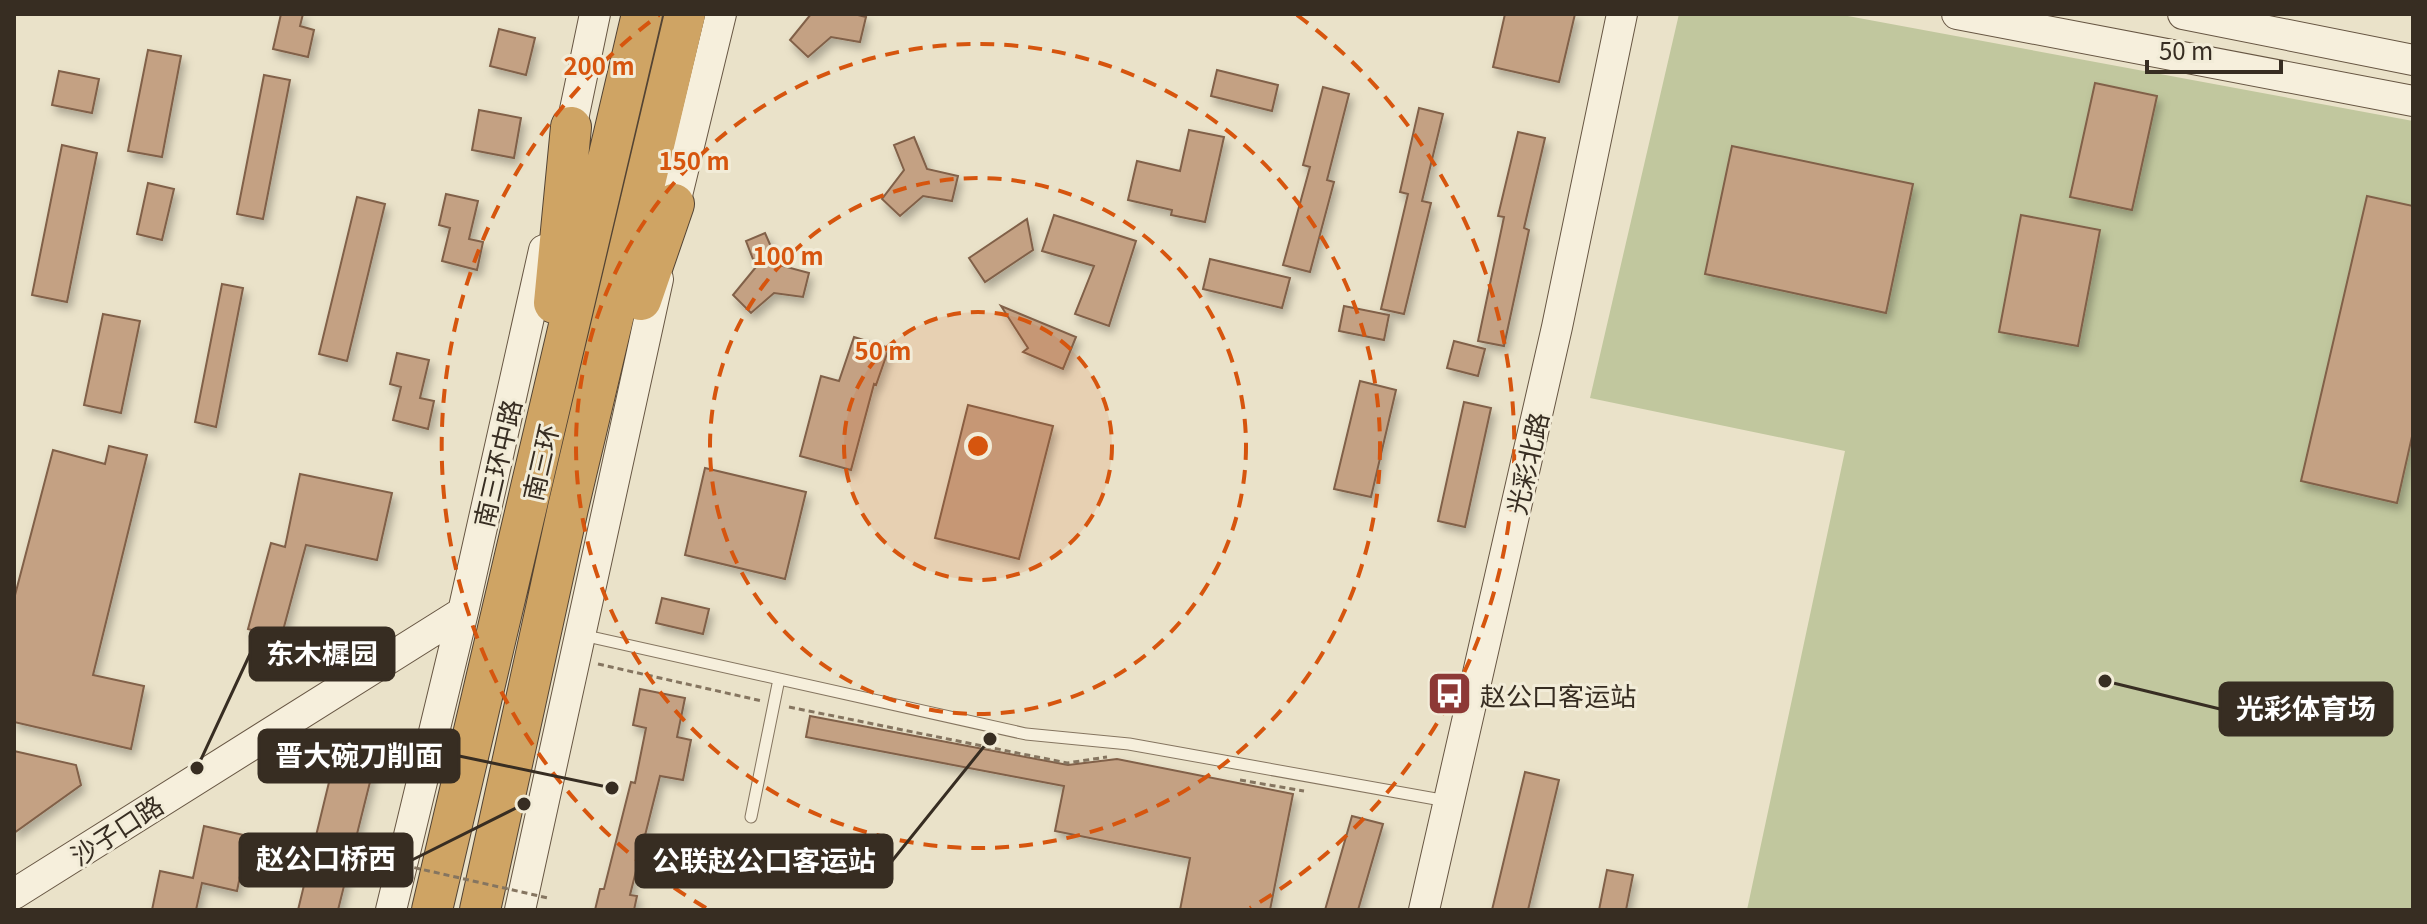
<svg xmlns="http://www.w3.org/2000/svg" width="2427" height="924" font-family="Georgia,'Noto Sans SC',serif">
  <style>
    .green { fill: #c1c79e }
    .building { fill: #c4a183; stroke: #816148; stroke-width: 2; filter: url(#shadow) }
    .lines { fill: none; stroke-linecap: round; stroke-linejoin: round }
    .lane-casing { stroke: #857560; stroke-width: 13 }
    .secondary-casing { stroke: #675643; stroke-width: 32 }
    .highway-casing { stroke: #534333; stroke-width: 42 }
    .path { stroke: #857560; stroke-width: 3; stroke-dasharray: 6 4; stroke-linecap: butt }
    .lane { stroke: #f6efdc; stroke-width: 11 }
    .secondary { stroke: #f6efdc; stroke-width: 30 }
    .highway { stroke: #cfa464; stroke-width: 40 }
    .path-bridge { stroke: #857560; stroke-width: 3; stroke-dasharray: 6 4; stroke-linecap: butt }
    .ring { fill: none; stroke: #d6550e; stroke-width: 4; stroke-dasharray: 14 10 }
    .labels { text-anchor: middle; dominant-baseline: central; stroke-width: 6; stroke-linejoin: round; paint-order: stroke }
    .street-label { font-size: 26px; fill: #372d22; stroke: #f2ecd8 }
    .poi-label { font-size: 26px; fill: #372d22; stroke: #f2ecd8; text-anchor: start }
    .centre { fill: #d6550e; stroke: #f2ecd8; stroke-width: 4 }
    .ring-label { font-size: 24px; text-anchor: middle; font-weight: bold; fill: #d6550e; stroke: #f2ecd8; stroke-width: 6; stroke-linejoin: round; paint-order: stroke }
    .leader { fill: none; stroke: #372d22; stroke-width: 3 }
    .callout-dot { fill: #372d22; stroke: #f2ecd8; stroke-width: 3 }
    .callout { fill: #372d22; stroke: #372d22; stroke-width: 3 }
    .callout-label { font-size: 28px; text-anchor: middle; font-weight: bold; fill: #fff }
  </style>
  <defs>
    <filter id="shadow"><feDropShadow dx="3.5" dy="6" stdDeviation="4" flood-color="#0004"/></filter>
  </defs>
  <rect width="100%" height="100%" fill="#eae2c9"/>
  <path class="green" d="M1679,14h158l576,107v789h-666l98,-459 -255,-53z"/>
  <path class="building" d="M281,14h22l-3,12 14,4 -6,27 -35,-8z
    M811,14h43l12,3 -6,25 -29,-5 -23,20 -18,-17z
    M1505,14h70l-16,68 -66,-15z
    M499,29l36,9 -9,37 -36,-9z
    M148,50l33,6 -19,101 -34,-6z
    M1217,70l61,15 -6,26 -61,-15z
    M59,71l40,8 -7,34 -40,-8z
    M264,75l26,5 -27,139 -26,-5z
    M2095,83l62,13 -25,114 -62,-13z
    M1323,87l26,7 -22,86 7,2 -24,90 -27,-7 27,-98 -7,-2z
    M1419,108l24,6 -21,87 9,2 -27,111 -23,-5 27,-115 -8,-2z
    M479,110l42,8 -7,40 -42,-8z
    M1189,130l35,7 -19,85 -34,-7 1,-5 -44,-10 9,-39 43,10z
    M1518,132l27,6 -21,90 5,2 -25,116 -26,-5 26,-124 -6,-1z
    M914,137l13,32 31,7 -6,25 -29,-5 -23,20 -18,-17 22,-29 -10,-25z
    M62,145l35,8 -30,149 -35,-7z
    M1732,146l181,38 -27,129 -181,-39z
    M148,183l26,6 -12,51 -25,-6z
    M446,194l32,7 -9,38 14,3 -6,28 -35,-9 8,-33 -11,-3z
    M2367,196l46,10v226l-16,71 -96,-22z
    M357,197l28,7 -38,157 -28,-7z
    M1054,215l82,26 -27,85 -34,-12 19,-48 -52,-15z
    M2021,215l79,15 -22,116 -79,-14z
    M1027,219l6,31 -48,32 -16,-24z
    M765,233l14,32 30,8 -6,24 -29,-4 -23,20 -18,-18 23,-28 -10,-26z
    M1210,259l80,19 -8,30 -79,-19z
    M222,284l21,4 -27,139 -21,-5z
    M1001,306l75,31 -13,32 -40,-17 5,-4z
    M1344,306l45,9 -5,25 -45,-9z
    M103,314l37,7 -19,92 -37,-8z
    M854,337l35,11 -13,37 -2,-1 -23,86 -51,-14 21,-80 18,5z
    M1454,341l31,8 -7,27 -31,-8z
    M397,353l32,7 -9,38 14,3 -6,28 -35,-9 8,-33 -11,-3z
    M1360,381l36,9 -25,107 -37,-8z
    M1464,402l27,6 -26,119 -27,-6z
    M968,405l85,21 -34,133 -84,-21z
    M109,446l38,9 -54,220 51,11 -13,63 -117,-27v-123l39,-149 52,14z
    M705,468l101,24 -21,87 -100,-24z
    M300,474l92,19 -15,67 -71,-15 -25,93 -33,-9 23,-86 14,4z
    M662,598l47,11 -6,25 -47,-11z
    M640,689l45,9 -8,39 14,3 -8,40 -23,-4 -30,119 7,1 -3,14h-39l5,-21h4l27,-107 4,1 11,-55 -13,-3z
    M810,716l258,49 49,-6 176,35 -23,116h-90l10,-52 -135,-27 9,-45 -258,-49z
    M339,741l39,9 -40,160h-40z
    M14,751l62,14 5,20 -67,48z
    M1525,772l34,8 -31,130h-36z
    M1352,816l31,8 -25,86h-33z
    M204,826l44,10 -11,55 -35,-8 -6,27h-44l8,-39 33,7z
    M1607,870l26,5 -7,35h-27z"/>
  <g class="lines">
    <defs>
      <path id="lane" d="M582,635l444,99 103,10 318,57
        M751,817l28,-138"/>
      <path id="secondary" d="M1957,14l456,87
        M2183,14l230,46
        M567,148l28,-134
        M670,224l51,-210
        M14,894l449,-282
        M391,910l72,-298 81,-362
        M520,910l138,-631
        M1424,910l133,-583 65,-313"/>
      <path id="highway" d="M641,300l33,-96
        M554,303l17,-176
        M432,910l210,-896
        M480,910l88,-402 117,-494"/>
    </defs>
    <use href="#lane" class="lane-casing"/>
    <use href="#secondary" class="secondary-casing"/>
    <use href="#highway" class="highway-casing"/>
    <path class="path" d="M598,664l164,37
      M789,707l278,56 40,-6
      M1240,780l64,11"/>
    <use href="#lane" class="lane"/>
    <use href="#secondary" class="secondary"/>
    <use href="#highway" class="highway"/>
    <path class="path-bridge" d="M385,861l163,37"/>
  </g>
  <circle cx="978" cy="446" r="134" fill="#d6550e" fill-opacity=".12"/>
  <g class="ring">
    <circle cx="978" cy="446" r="134"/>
    <circle cx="978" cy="446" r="268"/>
    <circle cx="978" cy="446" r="402"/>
    <path d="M706 908A536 536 0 0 1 659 15M1297 15A536 536 0 0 1 1250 908"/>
  </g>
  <defs>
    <symbol id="bus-square" viewBox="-11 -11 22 22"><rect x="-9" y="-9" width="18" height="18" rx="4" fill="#8d3936" stroke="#f2ecd8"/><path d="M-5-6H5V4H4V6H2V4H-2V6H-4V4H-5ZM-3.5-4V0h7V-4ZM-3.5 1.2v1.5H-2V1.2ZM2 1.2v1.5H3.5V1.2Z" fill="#fff"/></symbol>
  </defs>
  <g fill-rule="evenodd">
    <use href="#bus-square" x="1424" y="668" width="51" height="51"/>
  </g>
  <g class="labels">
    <g class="street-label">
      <text transform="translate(539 462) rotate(-77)">南三环</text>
      <text transform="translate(496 463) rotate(-77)">南三环中路</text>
      <text transform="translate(1526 463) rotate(-77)">光彩北路</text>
      <text transform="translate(116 829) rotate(-33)">沙子口路</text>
    </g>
    <g class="poi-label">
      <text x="1480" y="694">赵公口客运站</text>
    </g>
  </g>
  <circle cx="978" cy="446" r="12" class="centre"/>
  <g class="ring-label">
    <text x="599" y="75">200 m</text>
    <text x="694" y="170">150 m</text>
    <text x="788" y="265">100 m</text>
    <text x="883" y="360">50 m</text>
  </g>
  <path class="leader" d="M197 768L250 654M2105 681L2220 709M612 788L459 756M524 804L412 860M990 739L892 861"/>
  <g class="callout-dot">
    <circle cx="197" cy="768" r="8"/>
    <circle cx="2105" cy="681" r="8"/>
    <circle cx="612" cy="788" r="8"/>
    <circle cx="524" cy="804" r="8"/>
    <circle cx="990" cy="739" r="8"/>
  </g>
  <g class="callout">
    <rect x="250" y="628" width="144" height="52" rx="8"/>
    <rect x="2220" y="683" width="172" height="52" rx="8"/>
    <rect x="259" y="730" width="200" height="52" rx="8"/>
    <rect x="240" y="834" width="172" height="52" rx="8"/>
    <rect x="636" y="835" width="256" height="52" rx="8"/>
  </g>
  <g class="callout-label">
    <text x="322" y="664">东木樨园</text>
    <text x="2306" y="719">光彩体育场</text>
    <text x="359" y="766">晋大碗刀削面</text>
    <text x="326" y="869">赵公口桥西</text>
    <text x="764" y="871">公联赵公口客运站</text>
  </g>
  <rect width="2427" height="924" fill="none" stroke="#372d22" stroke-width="32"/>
  <path d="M2147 60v12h134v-12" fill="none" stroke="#372d22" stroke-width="4"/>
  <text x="2159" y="60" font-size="24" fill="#372d22" stroke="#f2ecd8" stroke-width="6" paint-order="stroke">50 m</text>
</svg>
